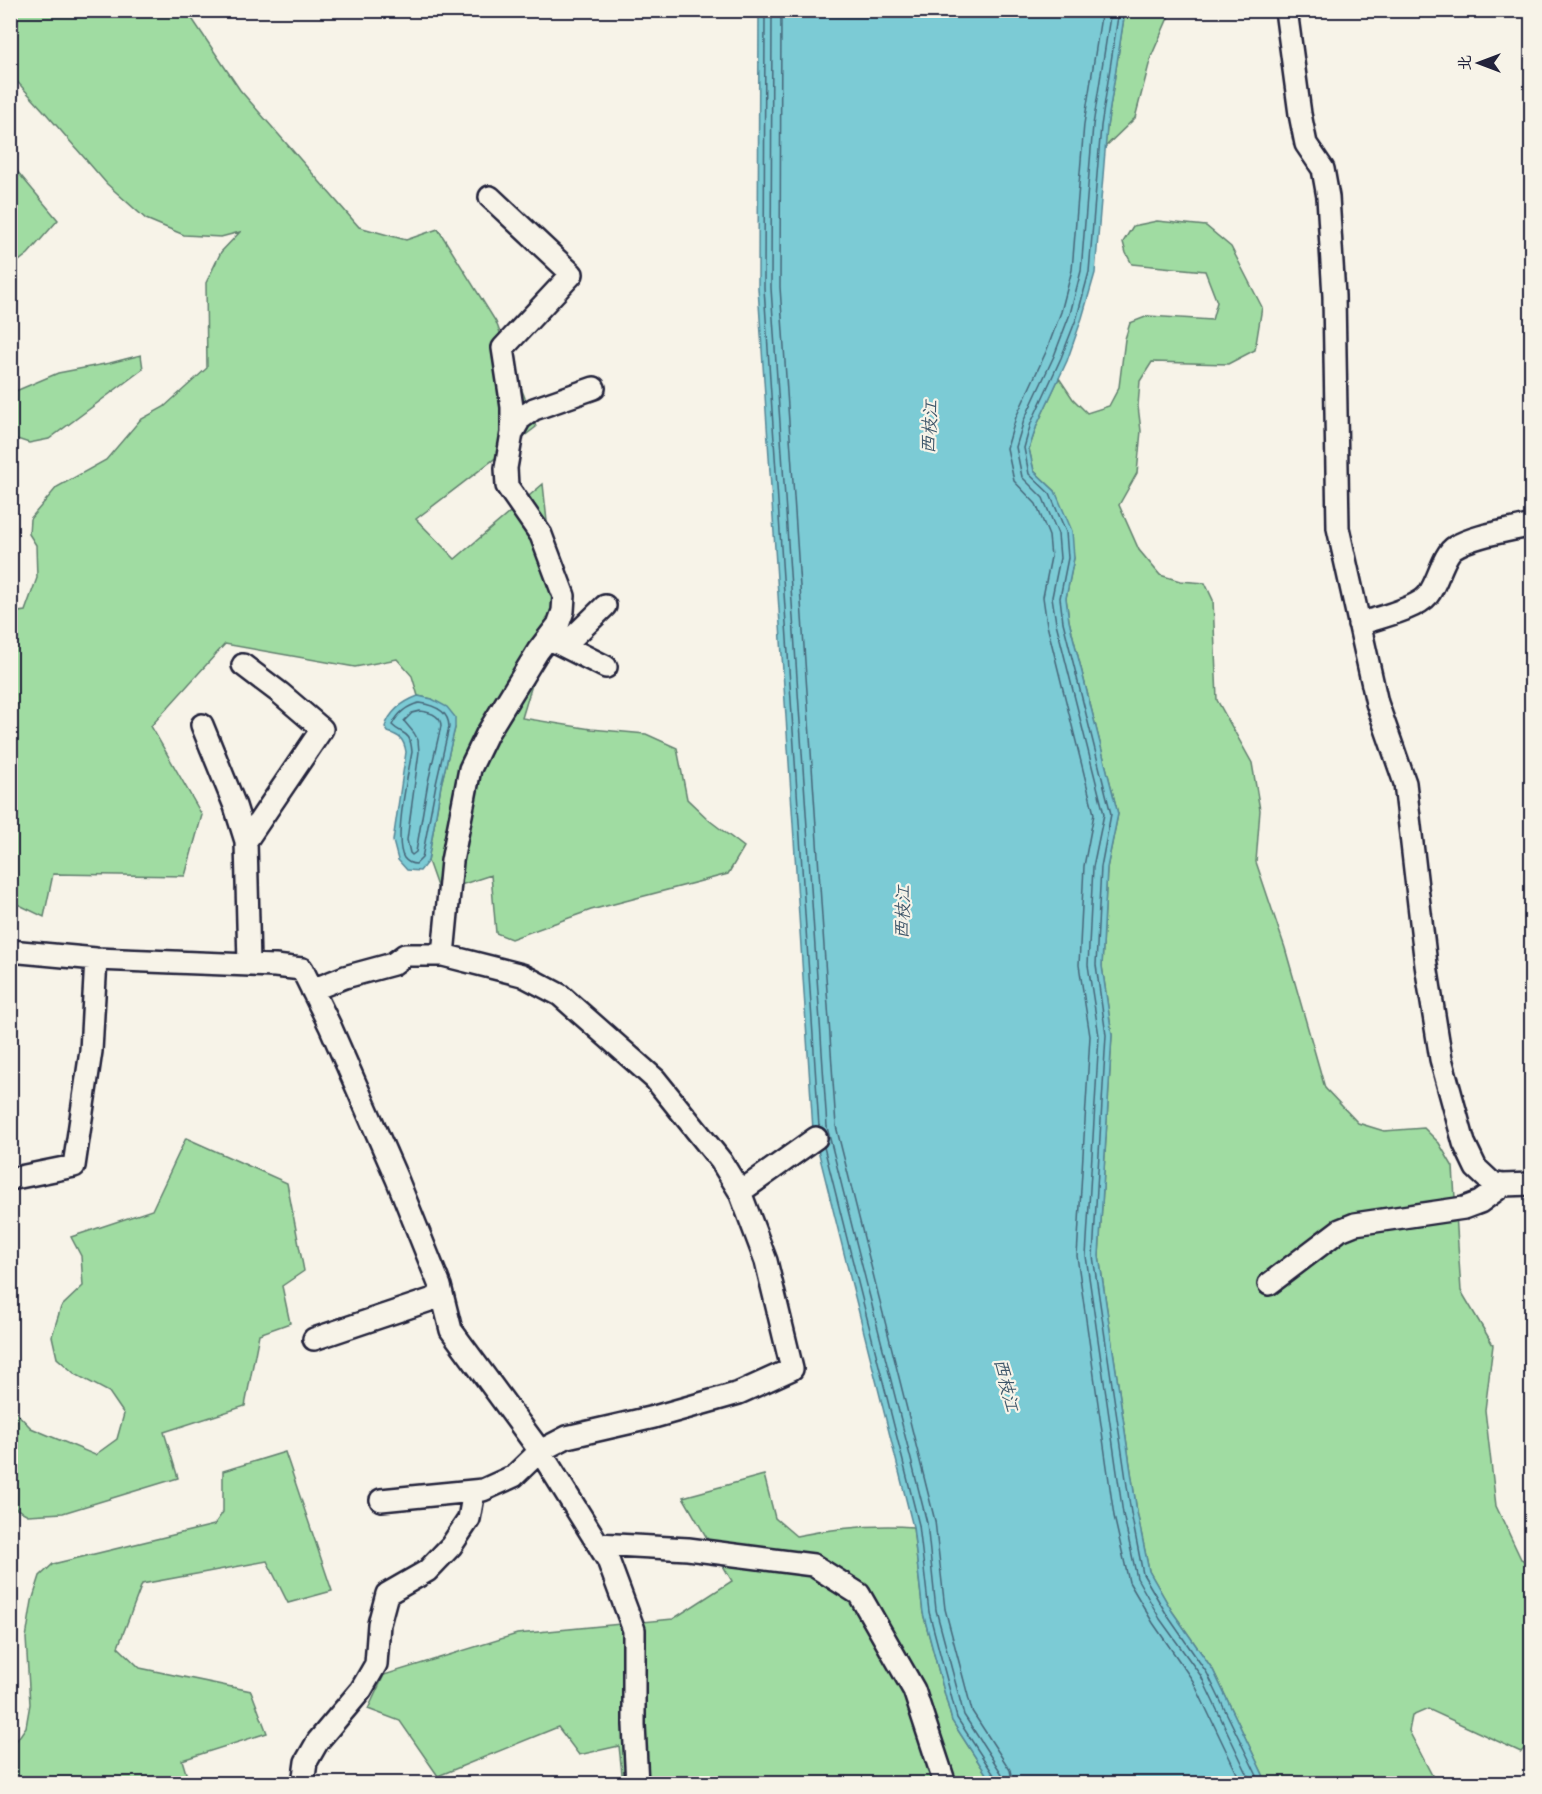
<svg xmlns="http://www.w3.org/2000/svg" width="1542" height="1794" font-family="'Patrick Hand','LXGW WenKai TC',sans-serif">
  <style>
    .green { fill: #a0dca2; stroke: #617f6e; stroke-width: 1.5 }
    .water { fill: #7bcbd5; stroke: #578797; stroke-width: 1.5 }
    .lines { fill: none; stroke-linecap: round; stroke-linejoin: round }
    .shore { stroke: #466679; stroke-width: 1.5 }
    .minor-casing { stroke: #22223b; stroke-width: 26 }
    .minor { stroke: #f7f3e8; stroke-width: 21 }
    .labels { text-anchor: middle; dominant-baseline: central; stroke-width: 4.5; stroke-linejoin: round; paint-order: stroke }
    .water-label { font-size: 18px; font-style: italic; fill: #3d5569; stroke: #f7f3e8 }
  </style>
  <rect width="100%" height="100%" fill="#f7f3e8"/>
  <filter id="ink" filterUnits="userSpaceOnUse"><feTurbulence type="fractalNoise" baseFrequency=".0167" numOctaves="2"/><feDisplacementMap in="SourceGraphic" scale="12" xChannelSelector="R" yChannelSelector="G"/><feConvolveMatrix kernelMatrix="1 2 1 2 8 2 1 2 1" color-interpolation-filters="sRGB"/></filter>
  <g filter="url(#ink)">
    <path class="green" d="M11,11h176l53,79 119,137 47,13 32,-11 58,93 40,105 -120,92 39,40 88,-75 13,121 -34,113 69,11 55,5 31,14 10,51 23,22 34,26 -16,27 -137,36 -80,29 -15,-6 -5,-58 -52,17 -11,-31 13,-76 14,-57 -23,-29 -14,-3 -6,-20 -15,-17 -42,8 -130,-23 -74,82 51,89 -17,61 -132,-2 -9,43 -33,-16v-288l14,-2 12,-33 -1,-33 -7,-11 1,-15 27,-32 49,-27 34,-40 24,-13 43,-39 -1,-85 15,-31 19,-20 -19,5 -37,-2 -38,-16 -39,-35 -64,-74 -32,-35z
      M1125,11h46l-20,46 -16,61 -30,29 2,-20z
      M11,164l47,56 -30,34 -17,13z
      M1157,221l49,5 25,21 31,60 -7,43 -27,14 -76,-2 -12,19 -2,25 3,25 -4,42 -18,32 20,45 21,25 20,6 25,2 8,17 4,100 35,63 8,47 -4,52 29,86 40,140 33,35 26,8 40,-3 15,15 14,24 8,124 32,54 -8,65 11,96 25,53 10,5 1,176 -11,12 -93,-43 -16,7 -3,15 27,52h-169l-54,-113 -41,-59 -23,-40 -12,-59 -38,-256 13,-221 -10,-69 5,-98 11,-54 -49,-193 -3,-23 8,-40 -19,-67 -21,-20 -5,-22 8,-24 22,-47 14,21 14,14 22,-7 10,-19 6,-48 5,-16 18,-7 64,4 5,-18 -12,-31 -73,-7 -6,-11 -3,-11 10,-16z
      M141,355l2,14 -94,70 -20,4 -18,-6v-44l47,-20 52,-10z
      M186,1138l101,45 17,88 -22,15 8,37 -31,11 -14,72 -81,26 14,46 -115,35 -35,2 -17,-9v-99l20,21 64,27 22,-16 7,-25 -15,-22 -34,-18 -18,-16 -5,-22 9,-29 22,-21 -2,-30 -10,-19 81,-27z
      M285,1452l47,139 -44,12 -21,-42 -125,23 -24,63 22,21 111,23 16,42 -85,27 7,23h-170l-8,-16 -1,-4 2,-16 14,-20 4,-23 -4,-66 6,-37 8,-25 13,-12 161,-39 9,-13v-41z
      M764,1475l11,43 21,18c40,-8 76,-12 117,-9l10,86 29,108 40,62h-369l-4,-37 -40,9 -21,-28 -120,49 -38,-55 -32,-12 16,-34 133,-41 156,-15 59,-38 -49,-84z"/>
    <path class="water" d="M759,11h366l-18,116 -12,146 -13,45 -15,43 -30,64 -8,24 5,22 21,20 17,40 2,27 -8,40 3,23 49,193 -11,54 -5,98 10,69 -13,221 38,256 12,59 23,40 41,59 54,113h-275l-40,-62 -29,-108 -10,-86 -100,-397 -55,-842z
      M418,696l14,3 15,8 8,10v11l-14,57 -13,76 -8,10 -13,-1 -9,-10 -5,-19 13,-89c-2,-13 -6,-16 -18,-20l-3,-5c5,-16 17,-25 33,-31z"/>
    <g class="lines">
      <path class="shore" d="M765,10l-1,278 55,839
        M772,10l-1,278 56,839 100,396 9,87 28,105 38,59 2,10
        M781,10l-1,277 56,839 99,395 10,88 27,102 38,59 3,14
        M1102,10l-18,114 -12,146 -11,42 -15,40 -30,65 -9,31 7,33 22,23 13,32 2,21 -8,40 4,28 47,189 -10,52 -5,99 11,71 -13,220 37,260 15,66 24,41 40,58 49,103
        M1111,10l-18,115 -12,146 -11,43 -16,42 -30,64 -8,27 6,30 21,21 15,36 2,24 -8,39 4,26 48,191 -11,53 -5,98 11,71 -13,220 37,258 14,64 23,41 41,57 51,108
        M1119,10l-18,116 -12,146 -12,45 -16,41 -30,65 -7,25 5,26 21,20 16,38 2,26 -8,40 3,24 48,192 -10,53 -5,98 10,70 -13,221 38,257 12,61 24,41 40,58 54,111
        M419,703c14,2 30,7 30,24l-13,57 -14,74 -6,6c-5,0 -9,-2 -12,-6 -11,-17 4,-84 8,-106 -2,-23 -8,-15 -20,-27 6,-12 14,-19 27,-22z
        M420,711c9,1 21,4 21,15l-13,56 -12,70 -4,3 -2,-2 -3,-13 12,-88 -1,-12 -4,-7 -10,-12 8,-8z
        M824,1147l95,378 10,87 28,106 39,60 1,6"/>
      <defs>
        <path id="minor" d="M1286,10l14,104 6,30 17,25 5,28 6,99 4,232 39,175 28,80 21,182 15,94 23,84 12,25 16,15 11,2 29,-1
          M512,433l8,-14 14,-10 60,-21
          M1359,624c18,-6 58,-15 69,-29 10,-12 15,-41 27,-48 20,-12 54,-16 77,-22
          M548,638l58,29
          M564,646l41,-40
          M243,665l37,28 42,36 -76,112
          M202,725l33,81 11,35 3,124
          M10,951l86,8 179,7 27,3 28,57 67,153 43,107 11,44 89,121 68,109 26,70v95l3,59
          M443,955l9,-94 18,-92 17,-35 51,-83 20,-26 5,-14 1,-15 -23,-61 -34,-49 -1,-18 6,-35v-26l-9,-59 69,-74 -82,-77
          M312,990l33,-13 48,-13 12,-9h38l79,20 38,20 95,84 66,82 19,31 26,69 26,108 -53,24 -85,24 -87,20 -27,14 -26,25 -31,14 -102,10
          M10,1179l64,-13 17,-115 5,-92
          M740,1192l76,-54
          M1269,1284l71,-54 15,-6 109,-16 16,-6 23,-17
          M314,1339l128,-43
          M598,1544l90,5 125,16 46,29 55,96 31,94
          M303,1784l3,-22 12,-21 43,-51 15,-26 3,-40 8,-30 40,-23 24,-25 18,-27 5,-28"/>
      </defs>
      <use href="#minor" class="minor-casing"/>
      <use href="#minor" class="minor"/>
    </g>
  </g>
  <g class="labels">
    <g class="water-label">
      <text transform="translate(929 427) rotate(-87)">西枝江</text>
      <text transform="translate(902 912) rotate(-88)">西枝江</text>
      <text transform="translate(1007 1385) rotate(76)">西枝江</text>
    </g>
  </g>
  <rect width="1542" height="1794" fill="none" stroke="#f7f3e8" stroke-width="36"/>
  <rect x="18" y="18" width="1506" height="1758" fill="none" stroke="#22223b" stroke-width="2" filter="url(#ink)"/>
  <g transform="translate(1479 63) rotate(270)" stroke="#f7f3e8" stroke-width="4.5" paint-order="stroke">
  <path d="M0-4.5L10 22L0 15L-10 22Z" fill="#22223b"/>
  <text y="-9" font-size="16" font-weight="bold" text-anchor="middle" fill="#22223b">北</text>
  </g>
</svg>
